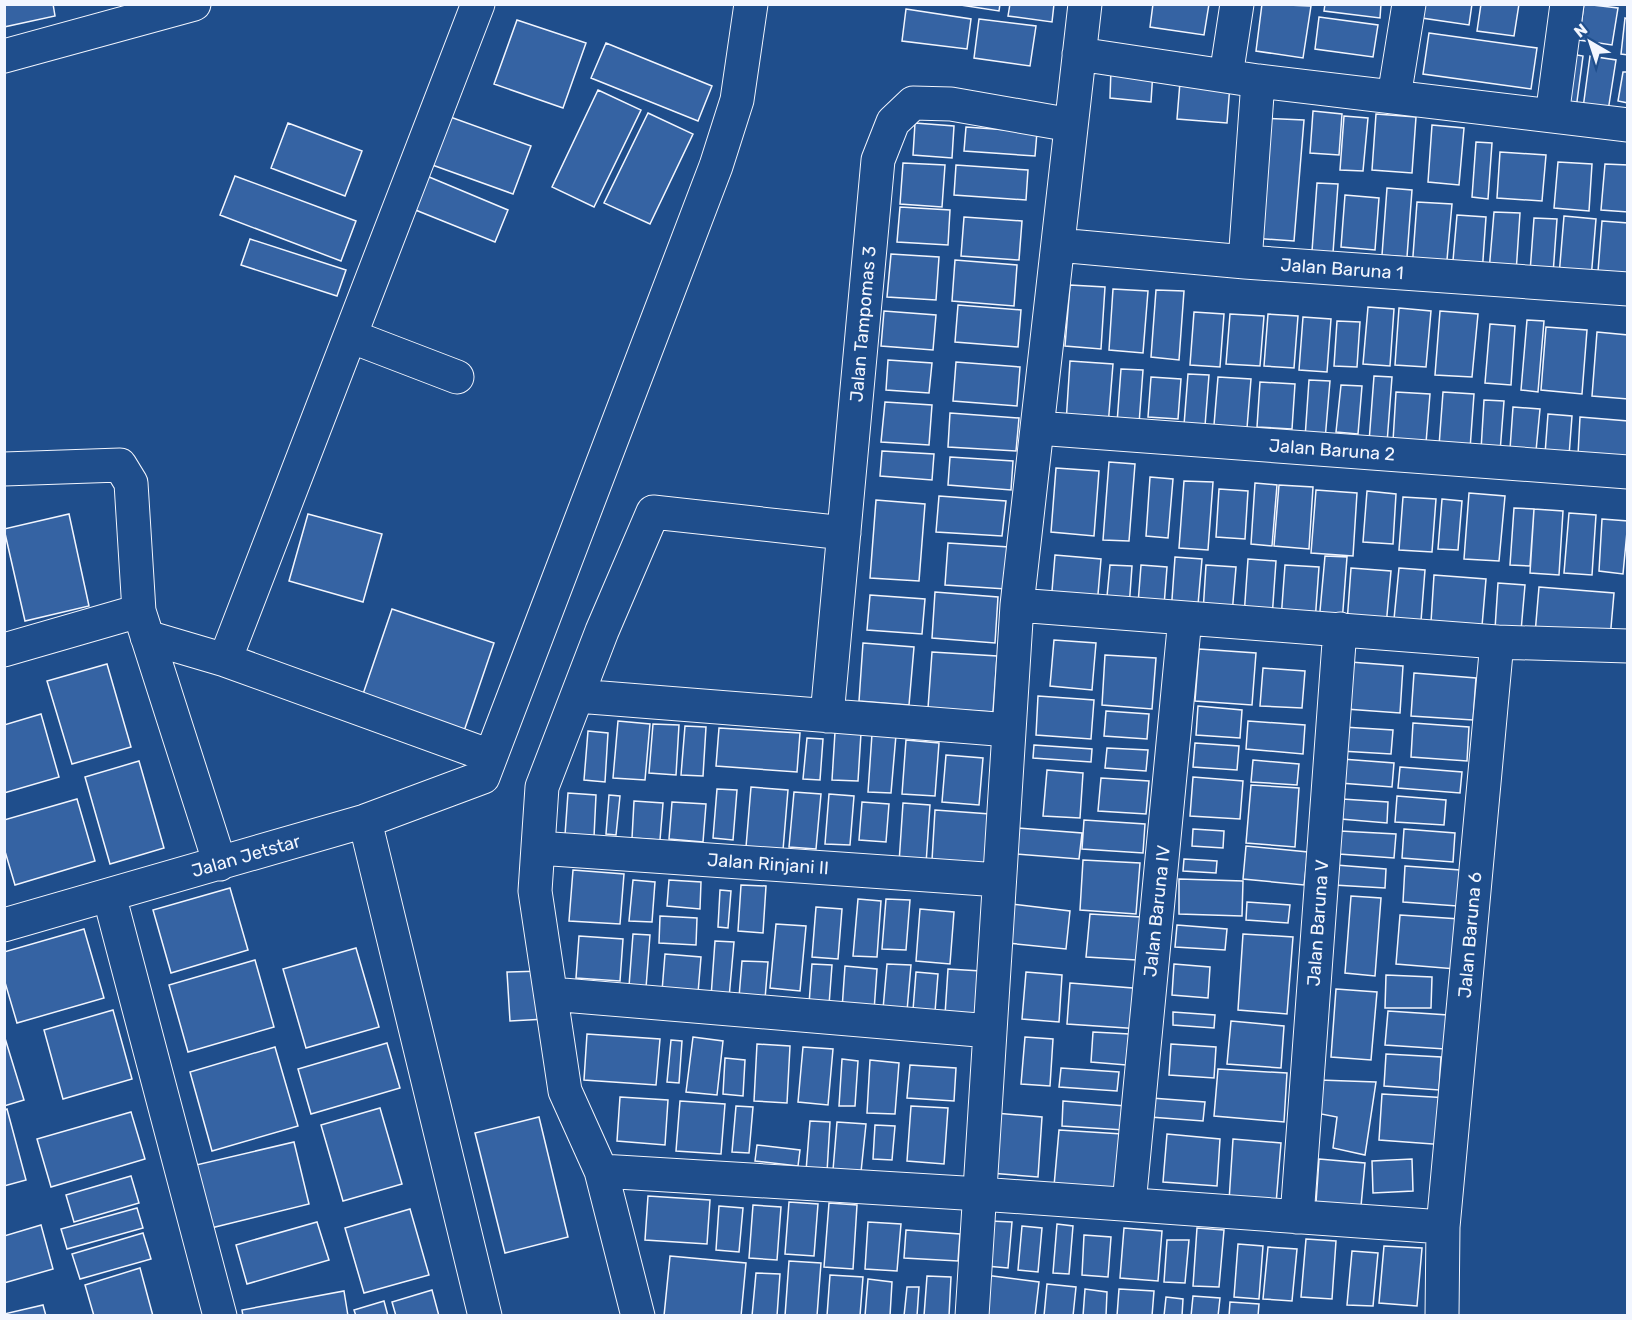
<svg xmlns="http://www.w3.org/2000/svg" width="1632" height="1320" viewBox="0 0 1632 1320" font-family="Rubik,sans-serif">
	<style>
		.building { fill: #3563a3; stroke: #f2f6ff; stroke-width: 1.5 }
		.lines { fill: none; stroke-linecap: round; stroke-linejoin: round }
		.street-casing { stroke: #f2f6ff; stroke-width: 35 }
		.street { stroke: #1f4e8c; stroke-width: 33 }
		.labels { text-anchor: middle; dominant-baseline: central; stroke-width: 4.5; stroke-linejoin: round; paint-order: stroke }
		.street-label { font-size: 18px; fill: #f2f6ff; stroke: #1f4e8c }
	</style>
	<rect width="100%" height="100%" fill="#1f4e8c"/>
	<path class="building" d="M4,4H53L55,16L4,27Z
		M954,4H1000L999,11Z
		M1010,4H1054L1052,22L1008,16Z
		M1153,4H1209L1204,35L1150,27Z
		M1262,4L1311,6L1303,58L1256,51Z
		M1325,4H1381L1380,18L1324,11Z
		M1424,4H1472L1469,25L1422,18Z
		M1481,4H1519L1514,36L1477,31Z
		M1584,4L1618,8L1612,45L1579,40Z
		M906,9L971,19L967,49L902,41Z
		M1319,17L1378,25L1373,57L1315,49Z
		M1625,18L1628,19V55L1621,54Z
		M979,19L1036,26L1030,66L974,58Z
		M517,20L586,43L563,108L494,84Z
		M1429,33L1537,48L1531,89L1423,74Z
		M606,43L712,86L698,121L591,78Z
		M1566,53L1583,56L1576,109L1559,106Z
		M1590,56L1616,60L1608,111L1583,108Z
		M1111,68L1153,71L1151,102L1110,98Z
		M1623,72H1628V103L1618,101Z
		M1180,82L1230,85L1227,123L1177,119Z
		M598,90L641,110L594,207L552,187Z
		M1313,111L1342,114L1339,155L1310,153Z
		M648,113L693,134L650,224L604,203Z
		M442,114L531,146L513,194L424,162Z
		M1376,114L1416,117L1412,173L1372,170Z
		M1344,116L1368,118L1363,171L1340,170Z
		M1261,118L1304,120L1294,241L1252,238Z
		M288,123L362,151L345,196L271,168Z
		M915,123L954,126L952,158L913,155Z
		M1432,125L1464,128L1459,185L1428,182Z
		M966,127L1037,132L1035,156L964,151Z
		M1476,142L1492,143L1488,199L1472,197Z
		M1500,152L1546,155L1542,201L1497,198Z
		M1558,162L1592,164L1589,211L1554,208Z
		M903,163L945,165L942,207L900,204Z
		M1605,164L1628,165V212L1601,210Z
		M956,165L1028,170L1026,200L954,195Z
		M422,174L508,210L495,242L408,207Z
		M235,176L356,221L341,261L220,215Z
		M1317,183L1338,184L1333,253L1312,251Z
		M1387,188L1412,190L1407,257L1382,255Z
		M1345,195L1379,198L1375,250L1341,247Z
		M1417,202L1452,204L1446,271L1412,269Z
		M900,207L950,210L948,245L897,242Z
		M1494,212L1520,213L1516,273L1489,271Z
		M1457,215L1486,217L1482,274L1452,272Z
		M1564,216L1596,219L1591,279L1559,276Z
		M964,217L1022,221L1019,260L961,256Z
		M1534,218L1557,219L1553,274L1530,272Z
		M1602,221L1628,223V286L1597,284Z
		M250,239L346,270L337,296L241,265Z
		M891,254L939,257L936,300L887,297Z
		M955,260L1017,265L1014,306L952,301Z
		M1070,285L1105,287L1101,349L1065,346Z
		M1113,289L1148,291L1143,353L1109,350Z
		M1156,290L1184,291L1179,360L1151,357Z
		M958,305L1021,310L1018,347L955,342Z
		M1368,307L1394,309L1390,366L1363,364Z
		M1399,308L1431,311L1426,367L1395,365Z
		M884,311L936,315L933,350L881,346Z
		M1440,311L1478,314L1472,377L1435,375Z
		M1194,312L1224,314L1220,367L1190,365Z
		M1230,314L1264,316L1260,366L1226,364Z
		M1268,314L1298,316L1294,368L1264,366Z
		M1303,317L1331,319L1327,372L1299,370Z
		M1527,320L1544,321L1538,392L1521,390Z
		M1337,321L1360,322L1357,367L1334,366Z
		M1490,324L1515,326L1511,385L1485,383Z
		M1546,327L1587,330L1582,394L1541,390Z
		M1597,332L1628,335V399L1592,396Z
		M888,360L932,363L929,393L886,390Z
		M1070,361L1113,364L1108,426L1066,423Z
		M956,362L1020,367L1017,406L953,401Z
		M1121,369L1143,370L1139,424L1117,423Z
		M1188,374L1209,375L1205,426L1184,425Z
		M1374,376L1392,377L1387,443L1369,442Z
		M1151,377L1181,379L1178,419L1148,417Z
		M1218,377L1251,379L1247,428L1214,425Z
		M1309,380L1330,381L1325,440L1305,438Z
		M1260,382L1295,384L1292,429L1257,427Z
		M1341,385L1362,386L1358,434L1336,432Z
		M1396,392L1430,394L1426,443L1393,441Z
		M1443,392L1474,394L1470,449L1439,446Z
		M1484,400L1504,401L1500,452L1481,450Z
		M885,402L932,405L929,445L881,442Z
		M1513,407L1540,409L1536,451L1510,449Z
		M950,413L1019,418L1016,451L948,447Z
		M1548,414L1572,416L1569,456L1545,454Z
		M1580,417L1628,421V459L1578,455Z
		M882,451L934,454L932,480L880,476Z
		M950,457L1013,461L1011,490L948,485Z
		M1109,462L1135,464L1129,541L1103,540Z
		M1056,468L1099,471L1094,536L1051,532Z
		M1150,477L1173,479L1168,538L1146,536Z
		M1184,481L1213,482L1208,550L1179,548Z
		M1255,483L1277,485L1272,546L1251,544Z
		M1279,485L1313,487L1309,549L1274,546Z
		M1219,489L1248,491L1245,539L1216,537Z
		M1316,490L1357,493L1353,556L1311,553Z
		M1367,491L1396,494L1393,544L1363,542Z
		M1469,493L1505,496L1499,561L1464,559Z
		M939,496L1006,501L1002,536L936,532Z
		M1403,497L1436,499L1432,552L1399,550Z
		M1442,499L1462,501L1458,550L1438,549Z
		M876,500L925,504L919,581L870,578Z
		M1514,508L1534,509L1530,566L1510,565Z
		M1534,509L1563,511L1559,575L1530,573Z
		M1569,513L1596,515L1592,575L1564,573Z
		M69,514L89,606L25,621L4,529Z
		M308,514L382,534L363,602L289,581Z
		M1602,519L1628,521L1623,574L1599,571Z
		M948,543L1009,547L1006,589L945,585Z
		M1055,555L1101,559L1097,606L1051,603Z
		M1325,556L1347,557L1342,623L1319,622Z
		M1175,557L1202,559L1197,616L1171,613Z
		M1248,559L1276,561L1272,618L1244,616Z
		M1110,565L1132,566L1129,608L1106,607Z
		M1141,565L1167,567L1164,606L1138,604Z
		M1206,565L1236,567L1232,614L1203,612Z
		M1285,565L1319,567L1315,622L1281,619Z
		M1351,568L1391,571L1386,626L1347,623Z
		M1399,568L1425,570L1421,621L1394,619Z
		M1434,575L1486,579L1482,626L1431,622Z
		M1498,583L1525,585L1521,631L1495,629Z
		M1539,587L1614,593L1610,639L1535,634Z
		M935,592L998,597L995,643L932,638Z
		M870,595L925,599L922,634L867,630Z
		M392,609L494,643L463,734L361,700Z
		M1054,640L1096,643L1092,690L1050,686Z
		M863,643L914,647L909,705L859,701Z
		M1199,649L1256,653L1252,705L1195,701Z
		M932,652L997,656L993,712L928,708Z
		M1105,655L1156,658L1152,709L1102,705Z
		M1350,662L1403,666L1400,713L1346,709Z
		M107,664L131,747L72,764L47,681Z
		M1263,668L1305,671L1302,708L1260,706Z
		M1414,673L1476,678L1473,720L1411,716Z
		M1038,696L1094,700L1091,739L1036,735Z
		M1198,706L1242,710L1240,738L1196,735Z
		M1106,711L1149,714L1147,739L1104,736Z
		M41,714L59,777L4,793V725Z
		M618,721L650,724L645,780L613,778Z
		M1248,721L1305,725L1303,754L1246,749Z
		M1413,723L1469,727L1467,761L1411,757Z
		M653,724L679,725L676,775L649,773Z
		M685,726L706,727L703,776L681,775Z
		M1343,727L1393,730L1391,754L1341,751Z
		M719,728L800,733L797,772L716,766Z
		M588,731L608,733L605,782L584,780Z
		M835,732L861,733L858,781L832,780Z
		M872,734L896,735L891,793L868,792Z
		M807,738L823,739L820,780L803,779Z
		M906,740L939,743L935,796L902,794Z
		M1195,743L1239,746L1237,770L1193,767Z
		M1034,745L1092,749L1091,762L1033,758Z
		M1107,748L1148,750L1146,771L1105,768Z
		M946,755L983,758L979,805L942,802Z
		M1342,759L1394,763L1392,787L1340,783Z
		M1253,760L1299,764L1297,785L1251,782Z
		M139,761L164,848L110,864L85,777Z
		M1400,767L1462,772L1460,793L1398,788Z
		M1047,770L1083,773L1080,818L1043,816Z
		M1193,777L1243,781L1240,819L1190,816Z
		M1101,778L1149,781L1146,814L1098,811Z
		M1251,785L1299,788L1295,847L1246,843Z
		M751,787L788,790L783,850L746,847Z
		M717,789L737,790L733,840L713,838Z
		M794,792L821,794L816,849L789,847Z
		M568,793L596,795L594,837L565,835Z
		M829,794L854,796L850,845L825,844Z
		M609,795L620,796L616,835L606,834Z
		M1397,796L1446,800L1444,825L1395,822Z
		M77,799L95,861L15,885L4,848V820Z
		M1342,799L1388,802L1387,823L1341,819Z
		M634,801L663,803L660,840L632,838Z
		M672,802L706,804L703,842L669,839Z
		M862,802L889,804L886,842L859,840Z
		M903,803L930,805L926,864L899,863Z
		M935,810L990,814L986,864L932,860Z
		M1084,820L1145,824L1143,853L1082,849Z
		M1018,828L1082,833L1079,859L1016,854Z
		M1193,829L1224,831L1223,848L1192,846Z
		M1404,829L1455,833L1453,862L1402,858Z
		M1340,831L1396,834L1394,858L1339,854Z
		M1246,846L1308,852L1304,885L1243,879Z
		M1184,859L1217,861L1216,873L1183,871Z
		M1083,860L1140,863L1136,914L1080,910Z
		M1336,865L1386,869L1385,888L1334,885Z
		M1405,866L1460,870L1457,906L1403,902Z
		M573,870L624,874L620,924L569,921Z
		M1179,879L1243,881L1242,916L1179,914Z
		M633,880L655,882L652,922L629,921Z
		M669,880L701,882L700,909L667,906Z
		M741,885L766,886L763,933L738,931Z
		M230,888L248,950L171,973L153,910Z
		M720,890L731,891L728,928L718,927Z
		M1351,896L1381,898L1375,976L1345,973Z
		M858,899L881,901L877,957L853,956Z
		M886,899L910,900L906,950L882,949Z
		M1247,902L1290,905L1288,923L1246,920Z
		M1011,904L1070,911L1066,949L1007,943Z
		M816,907L842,909L838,959L812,957Z
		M920,909L954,912L950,964L916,961Z
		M1090,914L1141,917L1137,960L1086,957Z
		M1400,915L1460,919L1456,969L1396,964Z
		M660,916L697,918L696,945L659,943Z
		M776,924L806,926L800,991L770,988Z
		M1177,925L1227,929L1225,950L1175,947Z
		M84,929L104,998L17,1023L4,979V952Z
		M633,934L650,935L646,988L629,986Z
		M1243,934L1293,937L1287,1014L1238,1010Z
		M579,936L623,939L620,981L576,978Z
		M715,941L734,942L729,998L711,997Z
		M356,948L379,1027L306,1048L283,969Z
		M665,954L701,957L698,993L662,991Z
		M255,960L274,1027L188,1052L169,985Z
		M742,961L768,962L765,999L739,997Z
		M812,964L832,965L829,1005L809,1004Z
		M887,964L911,965L907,1011L883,1009Z
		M1174,964L1210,967L1208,998L1172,995Z
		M845,966L877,969L874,1011L842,1009Z
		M948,969L981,971L977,1017L945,1015Z
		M543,971L546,1019L510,1021L507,972Z
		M916,972L938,974L935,1012L913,1010Z
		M1026,972L1062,975L1059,1022L1022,1019Z
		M1386,975L1432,977L1431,1008H1385Z
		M1070,983L1145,989L1141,1029L1067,1024Z
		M1336,989L1377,992L1371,1060L1331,1057Z
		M113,1010L132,1079L63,1099L44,1030Z
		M1388,1011L1448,1015L1445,1049L1385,1045Z
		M1173,1012L1215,1015L1214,1028L1173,1025Z
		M1231,1021L1284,1026L1281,1068L1227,1064Z
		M1093,1032L1129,1034L1126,1065L1091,1062Z
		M587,1034L660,1039L656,1085L584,1080Z
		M4,1035L24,1100L4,1106Z
		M693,1037L723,1041L717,1095L686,1092Z
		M1025,1037L1053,1039L1050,1086L1021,1084Z
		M671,1040L682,1041L679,1083L667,1082Z
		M387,1043L400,1088L311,1114L298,1069Z
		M757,1044L790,1046L787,1103L754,1101Z
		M1171,1044L1216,1047L1214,1078L1169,1075Z
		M275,1047L298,1126L212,1151L190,1072Z
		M803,1047L833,1049L828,1105L798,1102Z
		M1386,1054L1441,1057L1439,1090L1384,1086Z
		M725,1058L745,1060L743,1096L723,1094Z
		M842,1059L858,1061L855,1106H839Z
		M870,1060L899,1063L895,1114L867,1113Z
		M910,1065L956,1068L954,1101L907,1098Z
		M1061,1068L1119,1072L1117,1091L1059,1087Z
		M1218,1069L1287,1073L1284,1122L1214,1116Z
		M1319,1080L1376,1082L1365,1155L1333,1148L1337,1117L1311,1112Z
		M1382,1094L1449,1098L1446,1145L1379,1140Z
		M620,1097L668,1100L665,1145L617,1141Z
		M1151,1098L1205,1102L1203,1121L1150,1117Z
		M680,1101L725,1104L721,1154L676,1151Z
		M1063,1101L1126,1106L1124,1130L1062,1126Z
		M736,1106L753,1107L749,1153L732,1152Z
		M911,1106L948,1108L944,1164L907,1161Z
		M380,1108L402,1184L343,1201L321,1125Z
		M7,1109L26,1180L4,1186V1110Z
		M131,1112L145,1159L51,1187L37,1139Z
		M995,1113L1042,1117L1038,1177L990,1173Z
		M539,1117L568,1237L505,1253L475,1133Z
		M810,1121L830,1122L827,1172L806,1171Z
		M837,1122L866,1124L861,1172L833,1170Z
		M875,1125L895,1126L892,1160L873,1159Z
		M1059,1130L1122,1134L1118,1191L1054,1186Z
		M1167,1134L1220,1139L1217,1186L1163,1182Z
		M1233,1139L1281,1143L1276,1204L1229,1201Z
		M294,1142L309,1204L211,1228L196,1165Z
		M757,1145L800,1150L798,1166L755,1161Z
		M1319,1159L1365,1163L1361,1206L1316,1203Z
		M1412,1159L1413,1191L1373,1193L1372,1161Z
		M131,1176L139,1203L74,1222L66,1195Z
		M648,1196L710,1200L707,1244L645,1240Z
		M789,1202L818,1204L814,1256L785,1254Z
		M829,1203L857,1205L853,1269L824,1267Z
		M753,1205L781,1207L777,1260L749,1258Z
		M719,1206L743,1208L739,1252L716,1250Z
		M137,1208L143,1228L67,1249L61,1229Z
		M410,1209L429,1275L364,1293L345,1228Z
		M990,1221L1012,1222L1008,1268L986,1266Z
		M317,1222L329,1260L247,1284L236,1245Z
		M868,1222L901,1224L897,1271L865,1269Z
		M1057,1224L1073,1226L1069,1274L1053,1273Z
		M41,1225L53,1269L4,1283V1236Z
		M1022,1226L1042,1228L1038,1272L1018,1270Z
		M1124,1228L1162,1231L1158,1281L1120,1278Z
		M1197,1228L1224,1230L1219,1287L1193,1286Z
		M906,1230L960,1234L958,1261L904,1258Z
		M143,1233L151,1259L80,1279L72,1254Z
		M1084,1235L1111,1237L1108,1277L1082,1275Z
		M1306,1239L1336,1241L1332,1299L1301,1297Z
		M1167,1240H1189L1185,1283L1164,1282Z
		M1238,1244L1263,1246L1259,1299L1234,1297Z
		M1384,1246L1422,1248L1417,1306L1379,1303Z
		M1268,1247L1297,1249L1292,1301L1263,1299Z
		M1352,1251L1378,1253L1373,1306L1347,1305Z
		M670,1256L746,1263L741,1316H664Z
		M789,1261L821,1263L817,1316H785Z
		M140,1268L153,1316H94L85,1285Z
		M756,1273L780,1274L777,1316H752Z
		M830,1275L863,1277L860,1316H827Z
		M985,1275L1039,1282L1035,1316H980Z
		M927,1276L951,1277L949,1316H924Z
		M868,1279L892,1282L890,1316H865Z
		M1047,1284L1076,1287L1073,1316H1044Z
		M907,1287H919L917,1316H904Z
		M1085,1289L1107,1292L1106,1316H1083Z
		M1119,1289L1154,1291L1152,1316H1117Z
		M432,1290L439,1316H396L392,1302Z
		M344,1291L348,1316H243L242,1310Z
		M1193,1296L1220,1298L1218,1316H1191Z
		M1166,1297L1183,1299L1182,1316H1164Z
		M384,1301L388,1316H356L354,1310Z
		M1230,1302L1259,1304L1258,1316H1229Z
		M43,1305L46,1316H4V1314Z"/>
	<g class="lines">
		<g class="street-casing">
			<path id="street" d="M1079,54L1258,81L1628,125
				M4,56L194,4
				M1226,76L1237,4
				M1394,97L1409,4
				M1552,116L1567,4
				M1058,245L1245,262L1628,289
				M1245,262L1258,81
				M350,336L457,377
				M1037,428L1628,472
				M4,469L120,465L131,483L139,611
				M1017,605L1497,642L1628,646
				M147,637L225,660L478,4
				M4,650L139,611L220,864
				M225,660L490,756
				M577,696L1009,730
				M827,716L878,160L893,122L913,103L951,104L1071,125
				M365,821L485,1316
				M538,848L999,880
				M109,895L220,1316
				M4,925L365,821L483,777L716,166L737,100L751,4
				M551,994L990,1031
				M601,1171L980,1194L1443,1227
				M1129,1204L1185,618
				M1297,1217L1340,629
				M638,1316L601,1171L565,1091L535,891L542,787L602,631L653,512L844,533
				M972,1316L1017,605L1085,4
				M1442,1316L1443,1227L1497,642"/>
		</g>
		<use href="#street" class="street"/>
	</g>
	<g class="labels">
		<g class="street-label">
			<text transform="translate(1342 269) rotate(4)">Jalan Baruna 1</text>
			<text transform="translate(863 324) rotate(-85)">Jalan Tampomas 3</text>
			<text transform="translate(1332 450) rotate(4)">Jalan Baruna 2</text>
			<text transform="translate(246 856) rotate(-16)">Jalan Jetstar</text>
			<text transform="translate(768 864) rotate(4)">Jalan Rinjani II</text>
			<text transform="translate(1157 911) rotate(-84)">Jalan Baruna IV</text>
			<text transform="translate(1318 923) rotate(-86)">Jalan Baruna V</text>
			<text transform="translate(1470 935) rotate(-85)">Jalan Baruna 6</text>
		</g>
	</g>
	<rect width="1632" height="1320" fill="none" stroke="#f2f6ff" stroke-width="12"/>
	<g transform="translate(1590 42) rotate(321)" stroke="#1f4e8c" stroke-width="4.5" paint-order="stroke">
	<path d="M0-4.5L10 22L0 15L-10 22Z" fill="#f2f6ff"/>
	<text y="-9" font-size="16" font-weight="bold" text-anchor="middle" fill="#f2f6ff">N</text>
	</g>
</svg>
